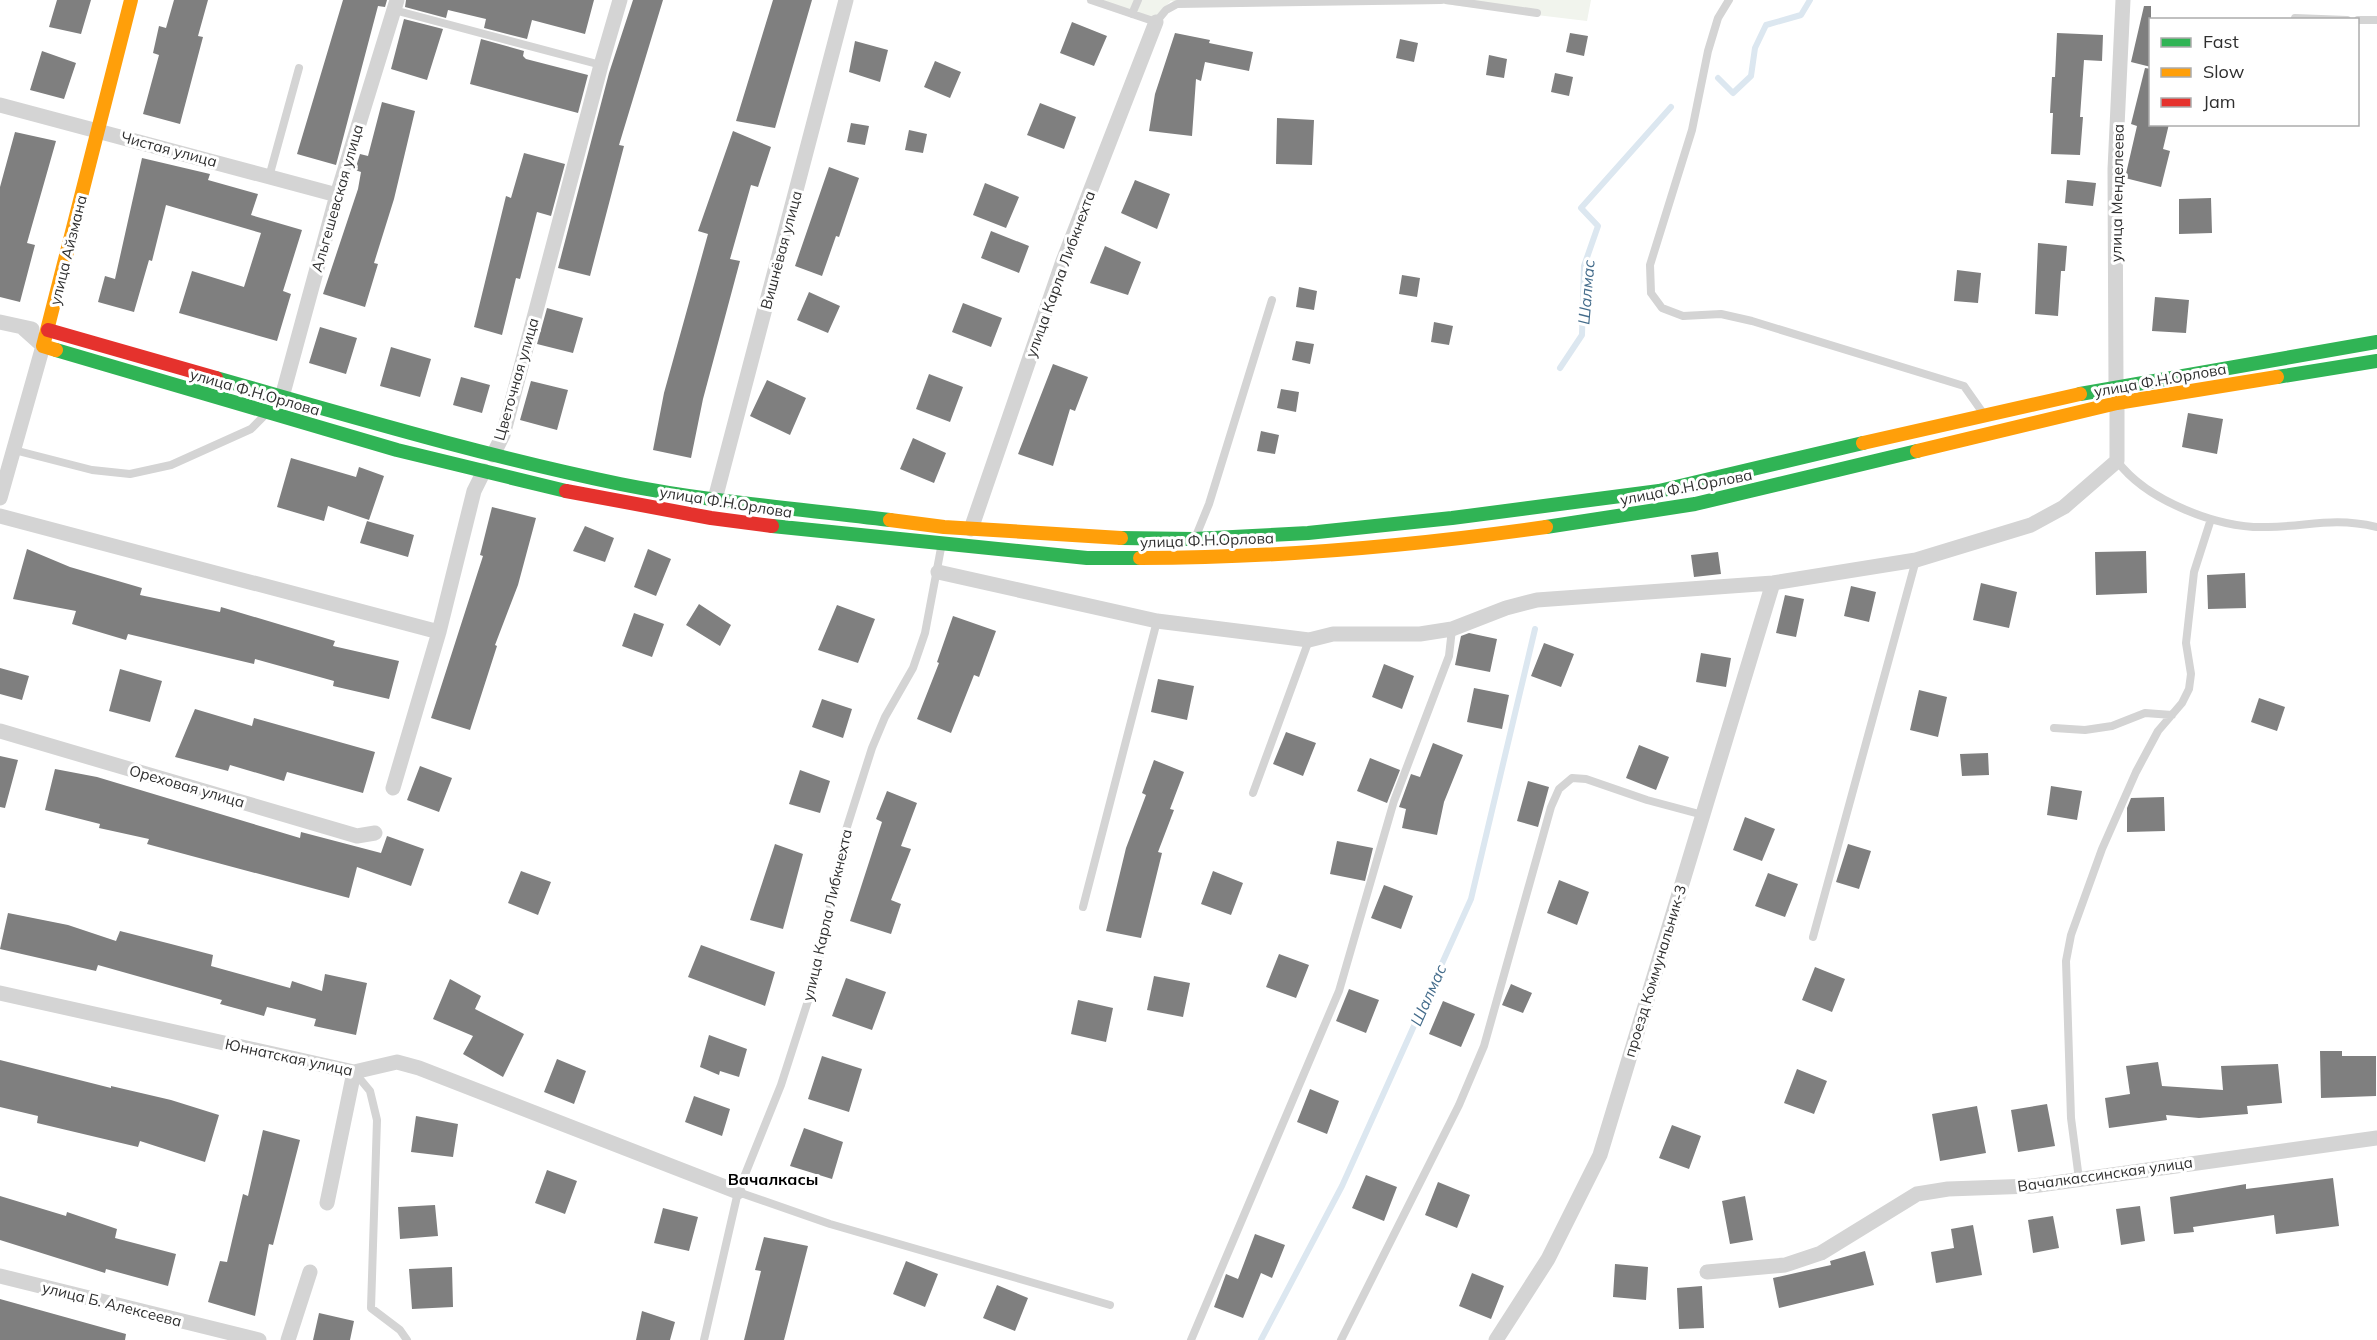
<svg xmlns="http://www.w3.org/2000/svg" width="2377" height="1340" viewBox="0 0 2377 1340" font-family="Mulish,sans-serif">
	<style>
		.green { fill: #f1f4ed }
		.lines { fill: none; stroke-linecap: round; stroke-linejoin: round }
		.stream { stroke: #dce7f0; stroke-width: 6 }
		.building { fill: #7f7f7f }
		.lane { stroke: #d4d4d4; stroke-width: 8 }
		.street { stroke: #d4d4d4; stroke-width: 15 }
		.fast { stroke: #30b455; stroke-width: 14 }
		.slow { stroke: #ff9f0a; stroke-width: 14 }
		.jam { stroke: #e5322d; stroke-width: 14 }
		.labels { text-anchor: middle; dominant-baseline: central; stroke-width: 6; stroke-linejoin: round; paint-order: stroke }
		.street-label { font-size: 15px; fill: #2f2f2f; stroke: #fff }
		.water-label { font-size: 16px; font-style: italic; fill: #446c8b; stroke: #fff }
		.neighbourhood-label { font-size: 16px; font-weight: bold; fill: #000; stroke: #fff }
	</style>
	<rect width="100%" height="100%" fill="#fff"/>
	<path class="green" d="M1102,0H1591L1587,21L1444,4L1192,6L1171,1L1153,19Z"/>
	<g class="lines">
		<path class="stream" d="M1718,78L1733,93L1751,76L1755,48L1766,25L1801,15L1810,0
			M1560,368L1582,335L1584,266L1598,226L1581,208L1671,107
			M1261,1340L1342,1186L1471,899L1535,629"/>
	</g>
	<path class="building" d="M57,0H91L81,34L49,27Z
		M174,0H208L198,36L203,37L180,124L143,114L159,55L153,53L159,26L166,28Z
		M343,0H387L385,7L378,6L336,165L297,154Z
		M406,0H594L585,34L532,20L527,39L484,28L486,19L448,10L446,18L405,7Z
		M633,0H663L619,145L624,146L590,276L558,268L609,73Z
		M773,0H812L775,128L736,121Z
		M2144,6H2151V67L2131,62Z
		M404,19L443,29L427,80L391,69Z
		M1072,22L1107,36L1094,66L1060,53Z
		M1175,33L1210,40L1209,43L1253,52L1249,71L1205,62L1201,81L1196,79L1192,136L1149,131L1155,94Z
		M1570,33L1588,36L1584,56L1566,52Z
		M2057,33L2103,35L2102,61L2084,60L2080,117H2083L2080,155L2051,154L2053,113H2050L2052,77H2055Z
		M481,39L524,51L523,56L526,59L588,75L578,113L470,84Z
		M1400,39L1418,43L1414,62L1396,58Z
		M855,41L888,50L880,82L849,72Z
		M42,51L76,63L64,99L30,90Z
		M1489,55L1507,59L1504,78L1486,75Z
		M935,61L961,72L950,98L924,87Z
		M2145,68L2151,69V124H2169L2163,149L2170,151L2161,187L2125,178L2137,126L2131,124Z
		M1555,73L1573,77L1569,96L1551,92Z
		M382,102L415,111L394,199L374,263L378,264L365,307L323,294L358,189L361,172L355,170L360,154L368,156Z
		M1040,103L1076,117L1064,149L1027,135Z
		M1277,118L1314,120L1312,165L1276,164Z
		M851,123L869,126L865,145L847,142Z
		M909,130L927,134L923,153L905,150Z
		M733,131L771,147L758,187L751,185L730,259L740,261L703,399L691,458L653,450L664,393L708,234L698,231Z
		M15,132L56,141L27,243L35,245L20,302L0,297V187Z
		M524,153L565,164L551,216L537,212L520,279L516,278L502,335L474,327L506,196L511,198Z
		M142,158L210,174L208,180L258,194L251,215L302,230L283,291L291,294L277,341L179,313L192,271L244,287L261,233L166,205L152,261L149,260L134,312L98,302L105,276L115,279Z
		M829,167L859,178L839,237L836,236L822,276L795,266Z
		M1135,180L1170,194L1157,229L1121,213Z
		M2067,180L2096,183L2093,206L2065,203Z
		M985,183L1019,197L1006,228L973,215Z
		M2211,198L2212,233L2179,234V199Z
		M991,231L1029,246L1019,273L981,258Z
		M2038,243L2067,246L2065,271H2061L2058,316L2035,314Z
		M1105,246L1141,262L1128,295L1090,283Z
		M1957,270L1981,273L1978,303L1954,301Z
		M1402,275L1420,278L1417,297L1399,294Z
		M1299,287L1317,291L1314,310L1296,307Z
		M809,292L840,306L828,333L797,320Z
		M2155,297L2189,300L2186,333L2152,331Z
		M963,303L1002,318L991,347L952,332Z
		M547,308L583,318L573,353L537,344Z
		M1434,322L1453,326L1449,345L1431,342Z
		M320,327L357,338L346,374L309,363Z
		M1296,341L1314,344L1310,364L1292,360Z
		M391,347L431,359L420,397L380,386Z
		M1053,364L1088,377L1075,411L1070,409L1053,466L1018,454Z
		M929,374L963,387L950,422L916,409Z
		M461,377L490,385L482,413L453,405Z
		M767,380L806,398L790,435L750,416Z
		M531,381L568,390L557,430L520,420Z
		M1281,389L1299,392L1296,412L1277,408Z
		M2188,413L2223,419L2217,454L2182,447Z
		M1261,431L1279,435L1275,454L1257,451Z
		M913,438L946,453L934,483L900,469Z
		M291,458L356,477L359,467L384,476L369,520L328,506L324,521L277,507Z
		M492,507L536,518L518,585L495,645L497,646L470,730L431,718L483,556L480,555Z
		M367,521L414,535L408,557L360,543Z
		M585,526L614,538L605,562L573,551Z
		M27,549L70,567L142,588L140,595L220,612L221,607L335,641L333,646L399,661L389,699L333,686L334,681L255,659L254,664L128,634L126,640L72,624L76,611L13,599Z
		M648,549L671,559L656,596L634,587Z
		M2146,551L2147,593L2096,595L2095,552Z
		M1718,552L1721,574L1694,577L1691,555Z
		M2245,573L2246,608L2208,609L2207,575Z
		M1981,583L2017,592L2009,628L1973,620Z
		M1851,586L1876,592L1869,622L1844,616Z
		M1785,595L1804,599L1796,637L1776,633Z
		M699,604L731,625L720,646L686,625Z
		M837,605L875,619L858,663L818,650Z
		M634,613L664,624L652,657L622,646Z
		M953,616L996,631L979,677L974,675L951,733L917,719L939,663L937,662Z
		M1469,633L1497,639L1490,672L1455,665L1461,636Z
		M1544,643L1574,654L1561,687L1531,676Z
		M1701,653L1731,658L1726,687L1696,682Z
		M1384,664L1414,676L1402,709L1372,697Z
		M0,668L29,676L22,700L0,694Z
		M120,669L162,681L150,722L109,711Z
		M1158,679L1194,686L1187,720L1151,712Z
		M1474,688L1509,695L1502,729L1467,722Z
		M1919,690L1947,697L1938,737L1910,730Z
		M2259,698L2285,707L2277,731L2251,722Z
		M822,699L852,709L843,738L812,727Z
		M195,709L252,726L254,718L375,752L363,793L287,772L284,781L230,765L228,771L175,757Z
		M1286,732L1316,743L1303,776L1273,764Z
		M1433,743L1463,755L1444,802L1437,835L1402,828L1406,809L1399,807L1411,774L1420,777Z
		M1639,745L1669,757L1656,790L1626,778Z
		M1988,753L1989,775L1962,776L1960,754Z
		M0,756L18,760L5,808L0,807Z
		M1370,758L1400,770L1387,803L1357,791Z
		M1154,760L1184,772L1170,809L1174,810L1158,852L1162,853L1141,938L1106,931L1126,848L1146,795L1142,793Z
		M420,766L452,778L439,812L407,800Z
		M55,769L97,777L300,838L301,832L381,853L387,836L424,849L411,886L357,867L349,898L147,844L149,839L99,828L100,824L45,810Z
		M800,770L830,781L820,813L789,804Z
		M1528,781L1549,787L1538,827L1517,821Z
		M2051,786L2082,791L2077,820L2047,815Z
		M887,791L917,803L901,846L911,849L891,900L901,904L891,934L850,921L882,822L876,819Z
		M2164,797L2165,831L2127,832V808L2131,798Z
		M1745,817L1775,829L1762,861L1733,850Z
		M1337,841L1373,848L1365,881L1330,874Z
		M775,844L803,854L783,929L750,920Z
		M1848,844L1871,851L1859,889L1836,882Z
		M521,871L551,882L538,915L508,903Z
		M1213,871L1243,883L1231,915L1201,904Z
		M1768,873L1798,884L1785,917L1755,906Z
		M1559,880L1589,892L1577,925L1547,913Z
		M1384,885L1413,896L1401,929L1371,918Z
		M8,913L68,925L116,941L120,931L171,944L213,955L211,966L290,988L292,981L322,991L325,974L367,983L356,1035L314,1026L316,1019L267,1007L264,1016L220,1004L222,1000L98,965L96,971L0,949Z
		M701,945L775,972L765,1006L688,977Z
		M1279,954L1309,965L1296,998L1266,987Z
		M1815,967L1845,979L1832,1012L1802,1000Z
		M1154,976L1190,983L1183,1017L1147,1010Z
		M846,978L886,992L872,1030L832,1016Z
		M450,979L481,996L475,1009L524,1034L503,1077L463,1054L473,1036L433,1019Z
		M1511,984L1532,993L1523,1013L1502,1005Z
		M1349,989L1379,1000L1366,1033L1336,1021Z
		M1078,1000L1113,1008L1106,1042L1071,1034Z
		M1443,1001L1475,1014L1461,1047L1429,1034Z
		M709,1035L747,1049L739,1077L720,1071L719,1075L700,1067Z
		M2320,1051H2342V1056H2376V1096L2321,1098Z
		M822,1056L862,1069L849,1112L808,1099Z
		M557,1059L586,1071L574,1104L544,1092Z
		M0,1060L111,1088V1086L171,1100L219,1115L205,1162L140,1141L138,1147L37,1123L38,1116L0,1107Z
		M2158,1062L2162,1086L2223,1090L2221,1066L2278,1064L2282,1103L2247,1106L2248,1114L2199,1118L2166,1115L2167,1120L2109,1128L2105,1098L2130,1094L2126,1066Z
		M1797,1069L1827,1081L1814,1114L1784,1103Z
		M1310,1089L1339,1101L1327,1134L1297,1122Z
		M694,1096L730,1109L722,1136L685,1122Z
		M2047,1104L2055,1146L2018,1152L2011,1110Z
		M1977,1106L1986,1153L1940,1161L1932,1114Z
		M416,1116L458,1124L453,1157L411,1152Z
		M1672,1125L1701,1136L1689,1169L1659,1158Z
		M804,1128L843,1142L832,1179L790,1166Z
		M263,1130L300,1140L273,1245L269,1244L255,1316L208,1302L220,1261L227,1262L243,1194L248,1196Z
		M547,1170L577,1181L565,1214L535,1203Z
		M1366,1175L1397,1187L1384,1221L1352,1208Z
		M2333,1178L2339,1226L2276,1234L2274,1215L2193,1227L2194,1232L2174,1234L2170,1197L2246,1184V1189Z
		M1438,1182L1470,1195L1457,1228L1425,1215Z
		M0,1196L66,1216L67,1212L117,1229L115,1238L176,1254L168,1286L106,1269L105,1273L0,1240Z
		M1745,1196L1753,1240L1730,1244L1722,1201Z
		M435,1205L438,1236L400,1239L398,1207Z
		M2140,1206L2145,1241L2121,1245L2116,1209Z
		M663,1208L698,1217L689,1251L654,1243Z
		M2053,1216L2059,1248L2033,1253L2028,1220Z
		M1973,1225L1982,1275L1936,1283L1931,1252L1954,1248L1951,1229Z
		M1255,1234L1285,1245L1272,1278L1261,1273L1243,1318L1214,1307L1226,1274L1238,1279Z
		M764,1237L808,1246L784,1340H744L761,1271L755,1270Z
		M1865,1251L1874,1285L1779,1308L1773,1278L1831,1265L1830,1261Z
		M906,1261L938,1274L925,1307L893,1294Z
		M1615,1264L1648,1267L1646,1300L1613,1297Z
		M452,1267L453,1307L412,1309L409,1269Z
		M1472,1273L1504,1286L1491,1319L1459,1306Z
		M997,1285L1028,1298L1015,1331L983,1318Z
		M1702,1286L1704,1328L1679,1329L1677,1288Z
		M0,1299L126,1334L125,1340H0Z
		M642,1311L675,1322L670,1340H636Z
		M319,1313L354,1321L350,1340H313Z"/>
	<g class="lines">
		<path class="lane" d="M1091,0L1156,22L1166,10L1177,4L1441,0
			M1446,0L1537,13
			M1729,0L1718,18L1708,51L1692,130L1650,265L1651,293L1662,308L1683,316L1721,314L1752,321L1964,386L1983,413
			M394,10L601,65
			M1132,14L1138,0
			M2295,18L2347,20
			M2358,20H2377
			M269,177L299,68
			M14,450L92,470L130,474L171,465L251,429L265,415
			M2117,461C2147,501 2219,529 2268,527C2311,526 2332,517 2377,527
			M1196,536L1209,504L1272,300
			M2054,728L2085,730L2112,726L2145,713L2172,715
			M1253,793L1309,640
			M1083,907L1157,621
			M1813,937L1916,560
			M355,1073L370,1091L377,1120L371,1308L400,1330L407,1340
			M2079,1179L2071,1118L2066,961L2071,935L2102,849L2136,772L2158,731L2182,703L2189,689L2191,674L2186,643L2194,572L2211,519
			M738,1192L830,1224L1110,1305
			M704,1340L738,1192L781,1085L815,979L846,830L872,748L885,717L913,668L925,633L941,548
			M1191,1340L1339,991L1394,801L1449,656L1452,629
			M1341,1340L1459,1105L1484,1046L1551,807L1559,789L1572,778L1586,779L1647,800L1703,815"/>
		<path class="street" d="M0,105L337,195
			M0,322L32,329
			M2116,386L2115,169L2123,0
			M282,397L337,195L397,0
			M493,455L503,435L601,65L620,0
			M0,498L43,346L24,329
			M715,499L846,0
			M0,516L439,632
			M971,529L1063,261L1156,22
			M938,572L1157,621L1309,640L1333,634H1420L1452,629L1506,608L1537,600L1773,583L1916,560L2031,525L2064,507L2117,461V403
			M0,731L357,836L375,833
			M393,788L439,632L474,491L484,471
			M0,993L354,1072L397,1062L419,1068L738,1192
			M327,1203L354,1072
			M1707,1272L1785,1265L1821,1253L1917,1194L1948,1189L2032,1186L2377,1138
			M0,1276L259,1340
			M288,1340L310,1272
			M1496,1340L1548,1259L1600,1155L1773,583"/>
		<path class="fast" d="M56,350L397,450L566,491
			M2277,377L2377,361
			M216,378C350,416 484,456 620,484C709,502 801,509 890,520
			M2080,394L2377,342
			M772,526L1087,558H1140
			M1546,527L1695,504L1917,451
			M1121,538L1194,539L1308,533L1452,518L1659,491L1863,443"/>
		<path class="slow" d="M56,350L43,346L131,0
			M1863,443L2080,394
			M1917,451L2117,403L2277,377
			M890,520L944,527L1121,538
			M1140,558C1276,558 1412,546 1546,527"/>
		<path class="jam" d="M48,330L216,378
			M566,491L711,518L772,526"/>
	</g>
	<g class="labels">
		<g class="street-label">
			<text transform="translate(169 149) rotate(15)">Чистая улица</text>
			<text transform="translate(2117 193) rotate(-89)">улица Менделеева</text>
			<text transform="translate(337 198) rotate(-74)">Альгешевская улица</text>
			<text transform="translate(68 250) rotate(-76)">улица Айзмана</text>
			<text transform="translate(781 250) rotate(-75)">Вишнёвая улица</text>
			<text transform="translate(1060 274) rotate(-70)">улица Карла Либкнехта</text>
			<text transform="translate(516 379) rotate(-74)">Цветочная улица</text>
			<text transform="translate(2160 380) rotate(-10)">улица Ф.Н.Орлова</text>
			<text transform="translate(255 392) rotate(16)">улица Ф.Н.Орлова</text>
			<text transform="translate(1686 487) rotate(-11)">улица Ф.Н.Орлова</text>
			<text transform="translate(726 502) rotate(9)">улица Ф.Н.Орлова</text>
			<text transform="translate(1207 540) rotate(-2)">улица Ф.Н.Орлова</text>
			<text transform="translate(187 786) rotate(16)">Ореховая улица</text>
			<text transform="translate(827 915) rotate(-77)">улица Карла Либкнехта</text>
			<text transform="translate(1655 971) rotate(-73)">проезд Коммунальник-3</text>
			<text transform="translate(289 1057) rotate(12)">Юннатская улица</text>
			<text transform="translate(2105 1174) rotate(-8)">Вачалкассинская улица</text>
			<text transform="translate(112 1304) rotate(14)">улица Б. Алексеева</text>
		</g>
		<g class="water-label">
			<text transform="translate(1586 292) rotate(-85)">Шалмас</text>
			<text transform="translate(1428 995) rotate(-66)">Шалмас</text>
		</g>
		<g class="neighbourhood-label">
			<text x="773" y="1179">Вачалкасы</text>
		</g>
	</g>
	<rect x="2149" y="18" width="210" height="108" fill="#ffffff" stroke="#acacac" stroke-width="1.5"/>
	<rect x="2161" y="38" width="30" height="9" fill="#30b455" stroke="#acacac" stroke-width="1.5"/>
	<text x="2203" y="48" font-size="18" fill="#2f2f2f">Fast</text>
	<rect x="2161" y="68" width="30" height="9" fill="#ff9f0a" stroke="#acacac" stroke-width="1.5"/>
	<text x="2203" y="78" font-size="18" fill="#2f2f2f">Slow</text>
	<rect x="2161" y="98" width="30" height="9" fill="#e5322d" stroke="#acacac" stroke-width="1.5"/>
	<text x="2203" y="108" font-size="18" fill="#2f2f2f">Jam</text>
</svg>
